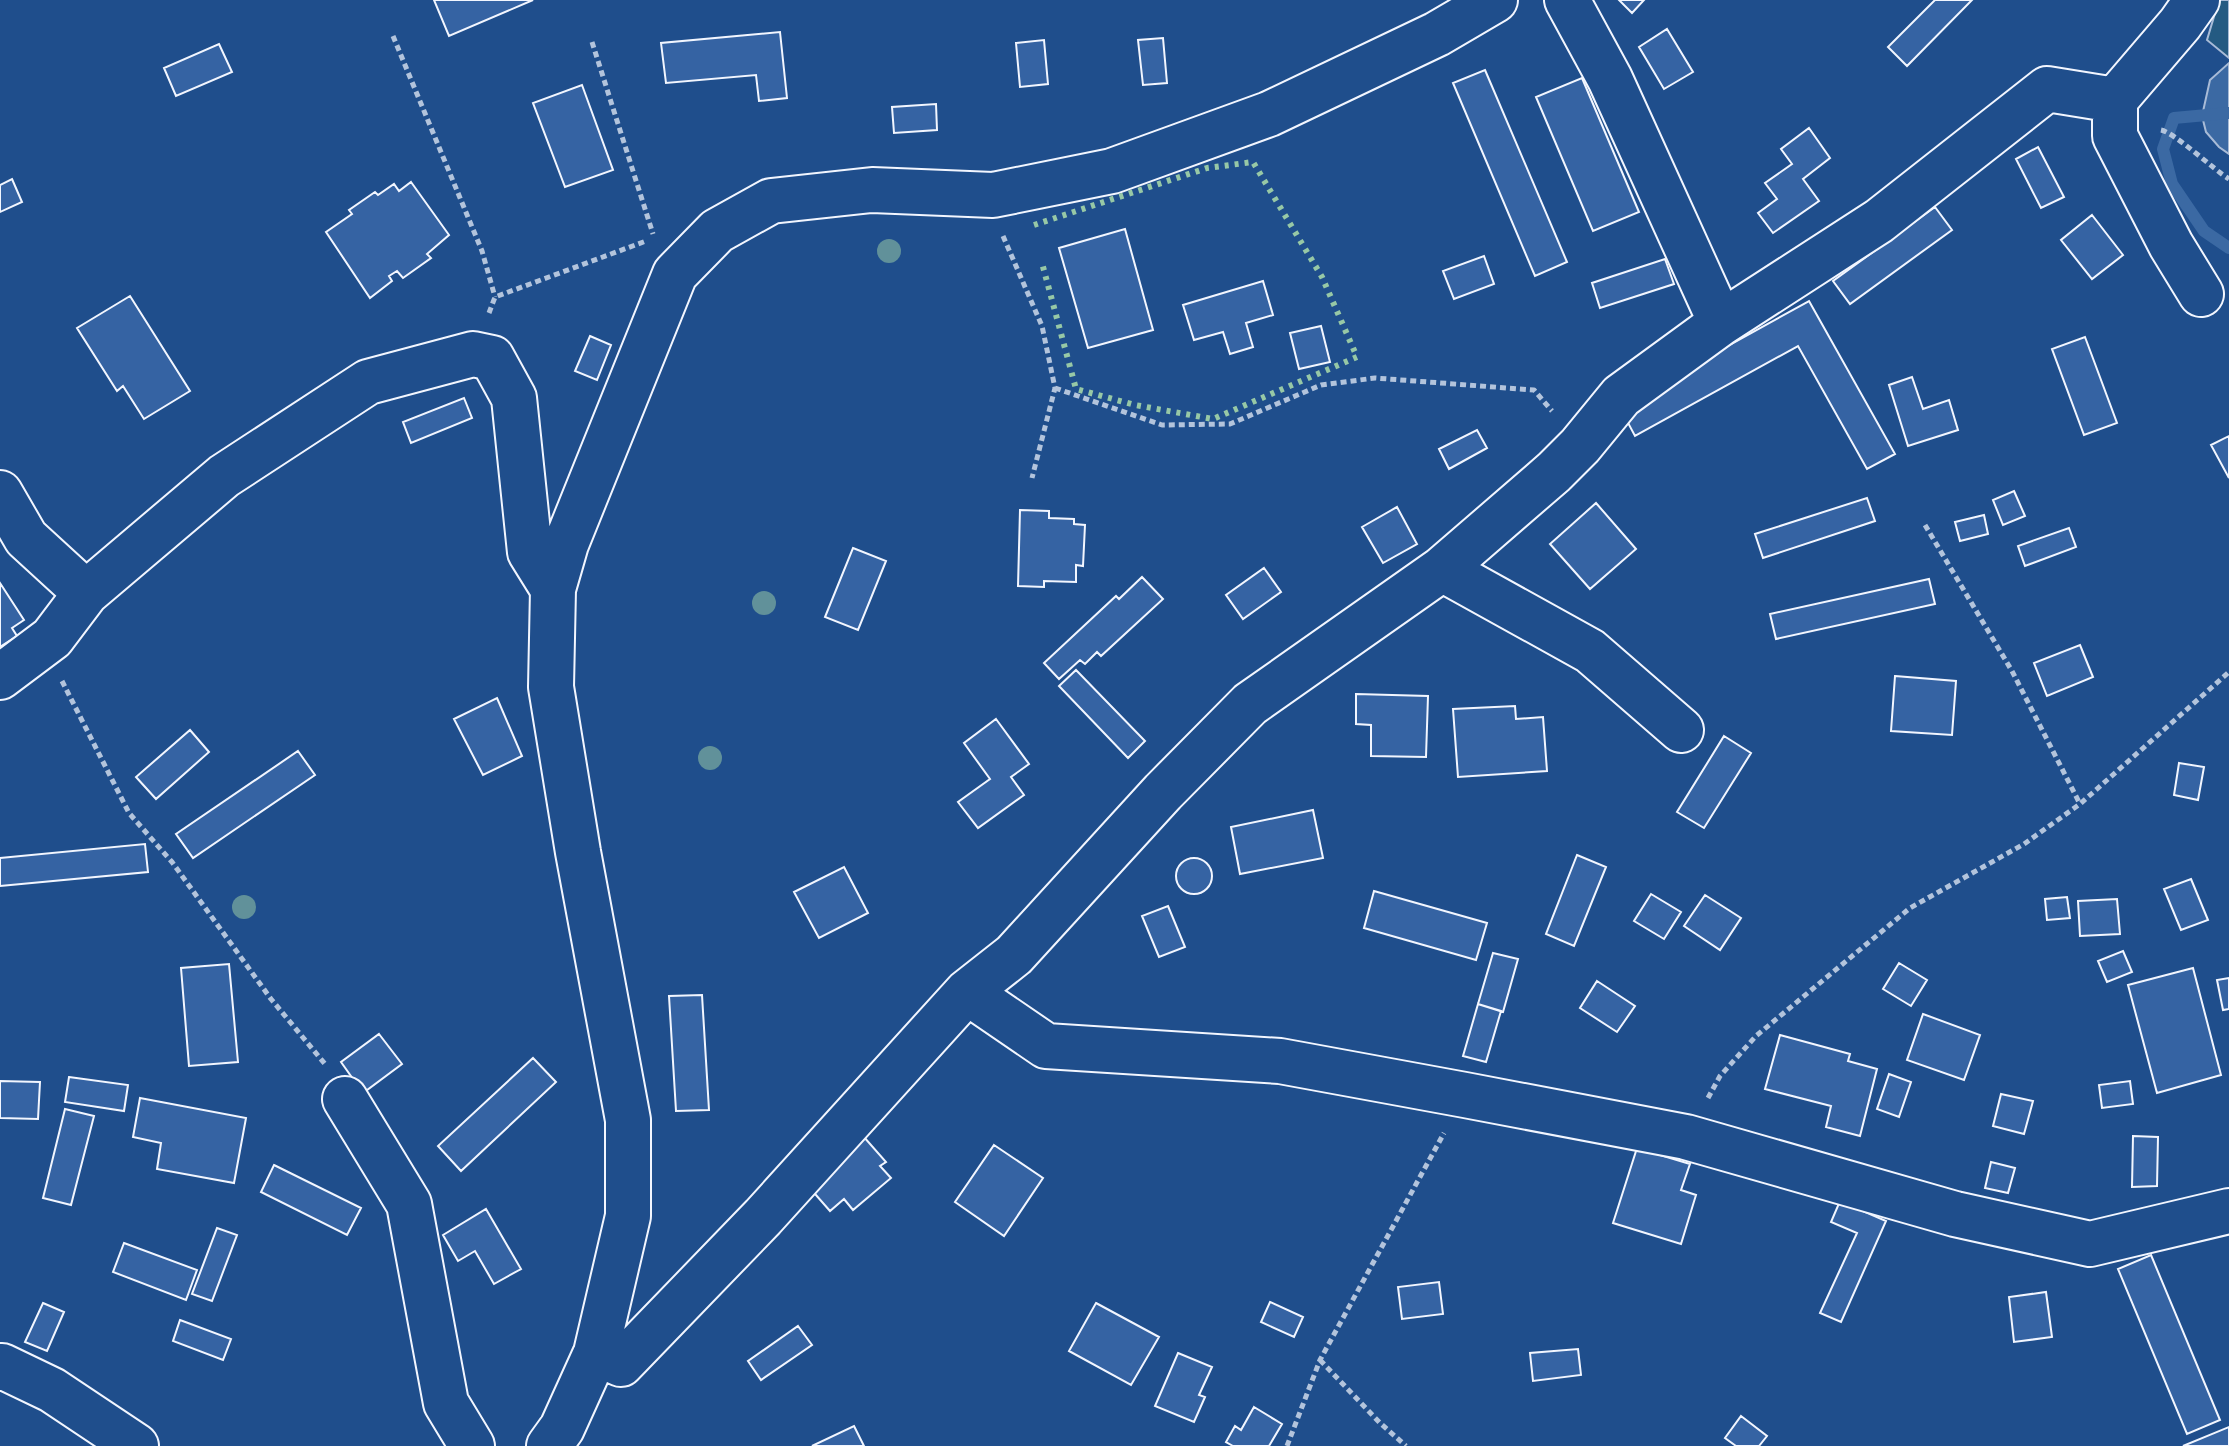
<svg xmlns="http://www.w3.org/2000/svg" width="2229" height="1446" viewBox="0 0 2229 1446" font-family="'Exo 2',sans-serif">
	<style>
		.green { fill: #245a82; stroke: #a8bbd7; stroke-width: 2 }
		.water { fill: #3b69a3; stroke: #a8bbd7; stroke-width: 2 }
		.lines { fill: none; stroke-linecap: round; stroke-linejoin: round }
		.stream { stroke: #3b69a3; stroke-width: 12 }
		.building { fill: #3563a3; stroke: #f2f6ff; stroke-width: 2 }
		.minor-casing { stroke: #f2f6ff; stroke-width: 48 }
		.path { stroke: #b3c4dc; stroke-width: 5; stroke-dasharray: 6 4; stroke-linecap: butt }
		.minor { stroke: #1f4e8c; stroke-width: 44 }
		.hedge { stroke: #97c8a6; stroke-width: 6; stroke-dasharray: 4 6; stroke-linecap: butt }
		.tree { fill: #61919a }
	</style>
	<rect width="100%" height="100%" fill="#1f4e8c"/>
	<path class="green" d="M2219,0H2229V58L2207,40Z"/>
	<path class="water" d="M2229,63V154L2219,147L2206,132L2202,116L2210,80Z"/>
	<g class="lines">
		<path class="stream" d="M2229,113L2174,118L2163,149L2172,184L2204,231L2229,248"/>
	</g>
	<path class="building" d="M434,0H533L449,36Z
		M1619,0H1644L1632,13Z
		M1935,0H1972L1907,66L1888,47Z
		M1667,29L1693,72L1664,89L1639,47Z
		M780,32L787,98L759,101L756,75L666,83L661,43Z
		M1163,38L1167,83L1143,85L1138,40Z
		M1044,40L1048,84L1020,87L1016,43Z
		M219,44L232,72L176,96L164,68Z
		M1485,70L1567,262L1535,276L1453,83Z
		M1582,78L1639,212L1593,231L1536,97Z
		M582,85L613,170L565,187L533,103Z
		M936,104L937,130L894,133L892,107Z
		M1809,128L1830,158L1803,179L1819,201L1773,233L1758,213L1777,199L1765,183L1792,164L1781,149Z
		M2038,147L2064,197L2041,208L2016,159Z
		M12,179L22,202L0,212V185Z
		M411,182L449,235L427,254L431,258L403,278L397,271L389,276L392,281L370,298L326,232L352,214L349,210L375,192L378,195L394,184L399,191Z
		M1935,207L1952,230L1850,304L1833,281Z
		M2092,215L2123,255L2092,279L2061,240Z
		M1125,229L1153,330L1088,348L1059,248Z
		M1484,256L1494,284L1454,299L1443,271Z
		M1665,259L1674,284L1600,308L1592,283Z
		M1263,281L1273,315L1246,323L1253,347L1230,354L1223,332L1194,340L1183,305Z
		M130,296L190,391L144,419L123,386L117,391L77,328Z
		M1809,301L1895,454L1867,469L1798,346L1635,436L1619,406Z
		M1321,326L1330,362L1299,369L1290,333Z
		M590,336L611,345L597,380L575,371Z
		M2085,337L2117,423L2084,435L2052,349Z
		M1912,377L1923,409L1949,400L1958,430L1908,446L1889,385Z
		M464,398L472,418L411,443L403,422Z
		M1477,430L1487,448L1449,469L1439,449Z
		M2229,436V478L2211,445Z
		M2014,491L2025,516L2003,525L1993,500Z
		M1867,498L1875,521L1763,558L1755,534Z
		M1596,503L1636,549L1590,589L1550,544Z
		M1397,507L1417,544L1383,563L1362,527Z
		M1020,510L1049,511V518L1074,519V524L1085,525L1083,566L1076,565V582L1044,581V587L1018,586Z
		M1984,515L1988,534L1960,541L1955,522Z
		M2069,528L2076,547L2025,566L2018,546Z
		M853,548L886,561L858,630L825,617Z
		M1264,568L1281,592L1243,619L1226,595Z
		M1142,577L1163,599L1101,656L1097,652L1085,664L1080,660L1059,679L1044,663L1116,596L1119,599Z
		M1929,579L1935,604L1776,639L1770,614Z
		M0,583L24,620L12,628L17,636L0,647Z
		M2080,645L2093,677L2047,696L2034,663Z
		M1076,670L1145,741L1128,758L1059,686Z
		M1895,676L1956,681L1952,735L1891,731Z
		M1356,694L1428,696L1426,757L1371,756V725L1356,724Z
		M497,698L522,756L483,775L454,719Z
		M1515,706L1516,719L1543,717L1547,771L1458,777L1453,709Z
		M996,719L1029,764L1011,777L1024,795L978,828L958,802L990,779L964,743Z
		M190,730L209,752L156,799L136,777Z
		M1724,736L1751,753L1704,828L1677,812Z
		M298,751L315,775L193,858L176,834Z
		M2179,763L2204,767L2198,800L2174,795Z
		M1313,810L1323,858L1240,874L1231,827Z
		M145,844L148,872L0,886V858Z
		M1577,855L1606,867L1574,946L1546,934Z
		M1176 876a18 18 0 1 1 36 0a18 18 0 1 1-36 0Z
		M844,867L868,913L819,938L794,892Z
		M2191,879L2208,920L2181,930L2164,889Z
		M1374,891L1487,923L1476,960L1364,928Z
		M1651,894L1681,912L1664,939L1634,921Z
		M1705,895L1741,918L1720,950L1684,926Z
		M2067,897L2070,918L2047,920L2045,899Z
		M2117,899L2120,934L2080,936L2078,901Z
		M1168,906L1185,947L1159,957L1142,916Z
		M2123,951L2132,972L2107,982L2098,961Z
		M1493,953L1518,959L1503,1012L1478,1004Z
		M1899,963L1927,980L1911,1006L1883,989Z
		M229,964L238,1062L189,1066L181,968Z
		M2193,968L2221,1075L2157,1093L2128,985Z
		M2229,978V1009L2223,1010L2217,980Z
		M1597,981L1635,1006L1617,1032L1580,1008Z
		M702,995L709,1110L676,1111L669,996Z
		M1478,1004L1501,1011L1486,1062L1463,1056Z
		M1923,1014L1980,1035L1964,1080L1907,1060Z
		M379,1034L402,1064L363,1093L341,1062Z
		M1780,1035L1850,1054L1848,1061L1877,1069L1860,1136L1826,1127L1831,1106L1765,1089Z
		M533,1058L556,1082L461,1171L438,1146Z
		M1889,1074L1911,1082L1899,1117L1877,1109Z
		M69,1077L128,1085L124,1111L65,1102Z
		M0,1081L40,1082L38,1119L0,1118Z
		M2130,1081L2133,1104L2102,1108L2099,1085Z
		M2001,1094L2033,1101L2024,1134L1993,1126Z
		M140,1098L246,1118L234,1183L157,1169L161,1143L133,1137Z
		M65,1109L94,1116L71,1205L43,1198Z
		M856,1128L886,1162L880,1166L891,1178L853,1210L844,1199L830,1211L808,1186Z
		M2133,1136L2158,1137L2157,1186L2132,1187Z
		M994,1145L1043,1178L1004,1236L955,1202Z
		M1637,1148L1690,1164L1681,1190L1696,1195L1681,1244L1613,1223Z
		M1991,1162L2015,1168L2008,1193L1985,1188Z
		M274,1165L361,1208L347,1235L261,1192Z
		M1840,1201L1886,1221L1841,1322L1820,1313L1857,1233L1831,1222Z
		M486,1209L521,1269L494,1284L475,1251L458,1261L443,1235Z
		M217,1228L237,1235L212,1301L192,1294Z
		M124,1243L197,1270L186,1300L113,1272Z
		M2151,1255L2220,1420L2187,1434L2118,1269Z
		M1439,1282L1443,1314L1402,1319L1398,1287Z
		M2046,1292L2052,1337L2014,1342L2009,1297Z
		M1270,1302L1303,1317L1294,1337L1261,1322Z
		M43,1303L64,1312L47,1351L25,1342Z
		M1096,1303L1159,1337L1131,1385L1069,1351Z
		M180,1320L231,1339L223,1360L173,1341Z
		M798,1326L812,1345L761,1380L748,1361Z
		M1578,1349L1581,1375L1533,1381L1530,1353Z
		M1178,1353L1212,1367L1199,1395L1205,1397L1194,1422L1155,1406Z
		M1254,1407L1282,1424L1269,1446H1233L1226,1442L1235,1426L1241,1430Z
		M1741,1416L1767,1436L1759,1446H1736L1725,1438Z
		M854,1426L864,1446H812Z
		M2229,1427V1446H2183Z"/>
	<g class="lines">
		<g class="minor-casing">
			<path id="minor" d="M1567,0L1610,79L1721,323
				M2115,100V136L2171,245L2201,294
				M0,493L26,538L86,593
				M1442,569L1554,472L1580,446L1621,396L1721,323L1879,221L2047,89L2115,100L2180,24L2197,0
				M0,677L52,638L86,593L224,476L368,382L473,354L492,358L514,398L530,552L553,589
				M967,992L1046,1046L1280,1061L1465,1095L1686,1137L1955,1214L2090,1244L2229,1211
				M345,1099L409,1204L446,1403L472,1446
				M596,1353L621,1364L763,1217L967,992L1014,955L1163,792L1250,704L1442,569L1590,651L1681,730
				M0,1368L2,1366L52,1390L136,1446
				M549,1446L562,1428L596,1353L628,1216V1120L578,852L551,687L553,589L566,544L675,274L717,231L771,201L872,190L993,195L1112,171L1269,114L1437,34L1495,0"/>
		</g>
		<path class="path" d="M393,36L482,251L495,297
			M592,42L653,234
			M2161,130C2175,133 2213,169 2229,179
			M1003,236L1042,326L1055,388L1032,478
			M489,313L495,297L646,241
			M1055,388L1162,425L1230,424L1321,385L1375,378L1534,390L1552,411
			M1925,525L2012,671L2080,804
			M62,681L129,813L172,862L271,999L325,1064
			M1708,1098L1720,1076L1756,1036L1910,908L2024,844L2080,804L2229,672
			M1320,1360L1380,1423L1406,1446
			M1287,1446L1320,1360L1444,1133"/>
		<use href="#minor" class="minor"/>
		<path class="hedge" d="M1034,225L1207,168L1253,162L1322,277L1357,357L1213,419L1135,405L1076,389L1042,263"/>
	</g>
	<g class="tree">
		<circle cx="889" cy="251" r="12"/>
		<circle cx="764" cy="603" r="12"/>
		<circle cx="710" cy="758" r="12"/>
		<circle cx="244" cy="907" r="12"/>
	</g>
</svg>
